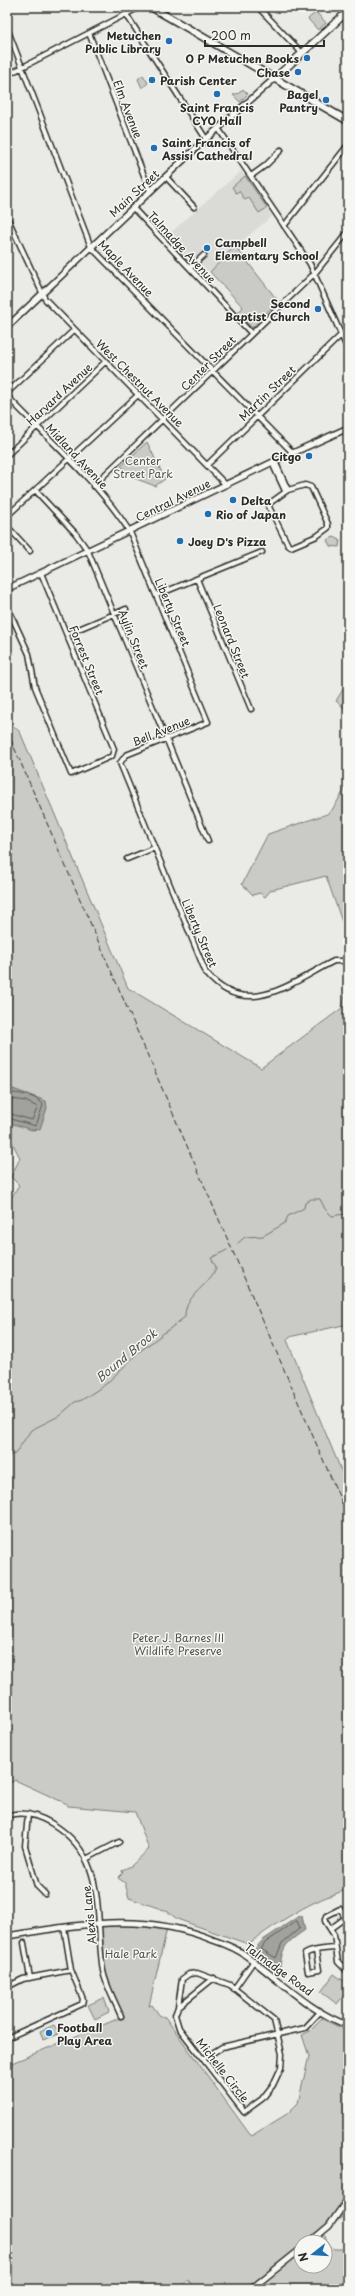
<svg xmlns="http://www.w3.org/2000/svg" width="355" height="2296" viewBox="0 0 355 2296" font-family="'Playpen Sans',sans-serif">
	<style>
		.built { fill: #dadad6 }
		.green { fill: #cacac7; stroke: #7a7a79; fill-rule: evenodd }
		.water { fill: #a1a19e; stroke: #727270 }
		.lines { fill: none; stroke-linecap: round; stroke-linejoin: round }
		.shore { stroke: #5a5a59; stroke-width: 1 }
		.stream { stroke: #727270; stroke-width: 1 }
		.minor-casing { stroke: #2b2b2b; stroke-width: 7 }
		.tertiary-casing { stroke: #2b2b2b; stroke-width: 8 }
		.secondary-casing { stroke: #2b2b2b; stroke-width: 9 }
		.minor { stroke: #f6f6f2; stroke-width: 4 }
		.tertiary { stroke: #f6f6f2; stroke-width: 5 }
		.secondary { stroke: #f6f6f2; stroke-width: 6 }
		.rail { stroke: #2b2b2b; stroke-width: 1; stroke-dasharray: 6 3; stroke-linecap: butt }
		.poi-dot { fill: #1f6fb2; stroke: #f6f6f2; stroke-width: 1.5 }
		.labels { text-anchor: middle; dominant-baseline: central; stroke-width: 3; stroke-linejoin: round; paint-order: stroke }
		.poi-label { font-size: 11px; font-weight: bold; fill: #2b2b2b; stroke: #f6f6f2; text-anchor: start }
		.street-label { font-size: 11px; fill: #2b2b2b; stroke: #f6f6f2 }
		.park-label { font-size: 11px; fill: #535352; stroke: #f6f6f2 }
		.water-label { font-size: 12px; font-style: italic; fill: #545453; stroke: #f6f6f2 }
	</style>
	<rect width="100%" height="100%" fill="#eaeae6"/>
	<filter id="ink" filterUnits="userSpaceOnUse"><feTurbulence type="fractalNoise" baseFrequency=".025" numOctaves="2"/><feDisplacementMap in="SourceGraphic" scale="8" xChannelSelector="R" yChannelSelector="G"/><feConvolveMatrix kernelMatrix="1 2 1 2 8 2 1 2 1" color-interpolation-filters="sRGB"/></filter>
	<g filter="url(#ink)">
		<path class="built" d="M241,171L272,216L235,247L278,301L252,328L238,313L243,307L208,270L202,275L167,236Z"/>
		<path class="green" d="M316,12L326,23L318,30L308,19Z
			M143,75L148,83L142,88L138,79Z
			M243,89L248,94L240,102L233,95L239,93Z
			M245,176L267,208L259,213L249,198L245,200L239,191L236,193L232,187Z
			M235,246L278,301L252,328L238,313L243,307L210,272Z
			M147,442L165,479L155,486L134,478L121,466Z
			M334,537L340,540L339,547L330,546L327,540Z
			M348,681V711L336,701Z
			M7,715L11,724L20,732L128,988L261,1068L342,1008L348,982V1324L289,1337L287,1340L348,1487V1890C312,1899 279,1922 248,1944L177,1919L167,1911L129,1898L125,1883L118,1878L123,1873L122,1870L131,1866L149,1849L135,1812L68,1806L67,1804L15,1780L7,1786V1205L19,1185L11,1177L20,1158L7,1132V1055L12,1053L7,1051Z
			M348,784V939L326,876L271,890L265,897L260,893L253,895L242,884L268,834L327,814L332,810Z
			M99,1922L167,1928L149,2006L152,2005L160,2016L165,2017L251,2136L287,2114L298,2103L309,2056L302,2035L310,2031L322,2019L348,2031V2212L324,2232L327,2243L334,2249H348V2289H200L187,2280L181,2289H7V2065L122,2017L106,1978ZM301,2242H325V2266H301Z
			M334,1974L348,1984V1990L337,2004L321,1992Z
			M104,1998L109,2012L95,2019L88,2005Z
			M54,2025L59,2034L43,2040L40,2031Z"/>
		<path class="water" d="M13,1089L46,1101L47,1108L40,1129L32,1130L7,1122V1090Z
			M299,1916H302L305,1930C287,1943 283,1944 280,1966L254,1950L263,1940Z"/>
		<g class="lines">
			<path class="shore" d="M7,1093C16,1092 39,1096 43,1105L36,1126L7,1118
				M7,1098L25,1101L38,1107L32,1120L7,1113
				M297,1921L300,1928L282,1943L276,1958L261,1949L265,1943Z"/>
			<path class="stream" d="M344,1214L348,1217
				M238,1243L245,1237L263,1236L285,1223L288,1216L304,1208L305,1203L311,1199H320L325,1209L332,1216L344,1214L348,1209
				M7,1456L15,1454L31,1430L59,1416L75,1402L82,1400L106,1384L139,1352L185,1317C184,1295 211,1285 216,1267L211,1258L227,1250"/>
			<g class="minor-casing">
				<path id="minor" d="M258,7L302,53
					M126,14L206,139
					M7,28L91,247L293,453
					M89,33L150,191
					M7,75L140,7
					M218,128L310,264L348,350
					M251,176L266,165L281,150
					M166,177L194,207
					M133,208L251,333
					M7,217L45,299L226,485
					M284,226L348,145
					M190,268L204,255
					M7,393L74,330
					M7,396C47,438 99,483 130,532L208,722L126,755L120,763L206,973C247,1022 293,981 334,961H343
					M7,455L105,362
					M275,461L288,490
					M272,463L285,491
					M207,465L341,335
					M305,485L311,487L328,524V528L317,536L291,547L288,545L269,507L270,503L288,490Z
					M93,486L315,273L348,232
					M35,490L76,534L88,551L164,734
					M7,516L139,394
					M7,526L30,551
					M197,579L251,709
					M157,595L262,552
					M7,606L29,654L35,687L71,774L112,756L114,749L41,573
					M67,634L126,609
					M166,738L208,841
					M127,859L154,848
					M28,1814L25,1846L37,1886L45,1894
					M7,1816C22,1810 37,1815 51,1823C109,1857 94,1915 103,1971C106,1986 115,2002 121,2016
					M86,1859L119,1842
					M330,1929L345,1918L340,1909L326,1916L325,1919V1921L334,1935L338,1962L348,1972
					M24,1943L30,1978
					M316,1951L319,1970L308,1972L305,1954C313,1949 325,1949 334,1948
					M197,1973L230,1985L274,2020L282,2054L281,2068L273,2085L262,2099L244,2112L179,2028L175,2015L178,2007L182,1979L189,1974Z
					M7,1987L23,1979L71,1970
					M234,1989L253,1962
					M178,2007L214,1978
					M7,2038L82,2004L83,1999L71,1970L64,1927
					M203,2059L222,2047L305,2028L320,2012"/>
			</g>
			<g class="tertiary-casing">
				<path id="tertiary" d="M7,327L196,148L274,79
					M7,589L275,461L348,428
					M7,1936C79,1925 142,1911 213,1940C225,1944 238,1949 248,1957C278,1979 313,2014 348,2025
					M310,2242L329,2226L348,2199
					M251,2289L301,2249"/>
			</g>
			<g class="secondary-casing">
				<path id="secondary" d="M151,7L348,121
					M274,79L348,11"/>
			</g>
			<use href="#minor" class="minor"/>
			<use href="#tertiary" class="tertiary"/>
			<use href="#secondary" class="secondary"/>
			<path class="rail" d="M7,731L348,1517"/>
		</g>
	</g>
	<g class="poi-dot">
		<circle cx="169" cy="41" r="4"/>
		<circle cx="307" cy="58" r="4"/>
		<circle cx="298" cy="72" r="4"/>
		<circle cx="152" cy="80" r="4"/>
		<circle cx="217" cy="94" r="4"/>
		<circle cx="326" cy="100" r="4"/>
		<circle cx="154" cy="148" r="4"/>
		<circle cx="207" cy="248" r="4"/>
		<circle cx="318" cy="309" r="4"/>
		<circle cx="309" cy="456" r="4"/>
		<circle cx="233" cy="500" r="4"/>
		<circle cx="208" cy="514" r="4"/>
		<circle cx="180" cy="541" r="4"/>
		<circle cx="49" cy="2033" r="4"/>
	</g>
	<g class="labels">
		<g class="poi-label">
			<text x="161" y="35" text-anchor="end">Metuchen<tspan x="161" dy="13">Public Library</tspan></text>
			<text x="299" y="58" text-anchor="end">O P Metuchen Books</text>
			<text x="290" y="72" text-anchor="end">Chase</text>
			<text x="160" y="80">Parish Center</text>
			<text x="318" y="94" text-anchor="end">Bagel<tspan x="318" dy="13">Pantry</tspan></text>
			<text x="217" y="107" text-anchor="middle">Saint Francis<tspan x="217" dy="13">CYO Hall</tspan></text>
			<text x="162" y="142">Saint Francis of<tspan x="162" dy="13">Assisi Cathedral</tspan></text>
			<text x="215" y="242">Campbell<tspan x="215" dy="13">Elementary School</tspan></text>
			<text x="310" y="303" text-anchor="end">Second<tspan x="310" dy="13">Baptist Church</tspan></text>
			<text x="301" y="456" text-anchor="end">Citgo</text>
			<text x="241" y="500">Delta</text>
			<text x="216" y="514">Rio of Japan</text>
			<text x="188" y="541">Joey D's Pizza</text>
			<text x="57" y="2027">Football<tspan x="57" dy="13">Play Area</tspan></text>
		</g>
		<g class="street-label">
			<text transform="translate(128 109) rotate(69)">Elm Avenue</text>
			<text transform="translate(134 193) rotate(-43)">Main Street</text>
			<text transform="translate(182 247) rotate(47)">Talmadge Avenue</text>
			<text transform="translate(126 268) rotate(46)">Maple Avenue</text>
			<text transform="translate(208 363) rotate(-45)">Center Street</text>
			<text transform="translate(140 383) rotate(45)">West Chestnut Avenue</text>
			<text transform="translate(267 393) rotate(-44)">Martin Street</text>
			<text transform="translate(59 394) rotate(-43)">Harvard Avenue</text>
			<text transform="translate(77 456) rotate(47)">Midland Avenue</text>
			<text transform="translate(173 500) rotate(-26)">Central Avenue</text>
			<text transform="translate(173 612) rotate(67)">Liberty Street</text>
			<text transform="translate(134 639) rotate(68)">Aylin Street</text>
			<text transform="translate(232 641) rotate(68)">Leonard Street</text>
			<text transform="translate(87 660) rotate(68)">Forrest Street</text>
			<text transform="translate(161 731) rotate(-22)">Bell Avenue</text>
			<text transform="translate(200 933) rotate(67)">Liberty Street</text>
			<text transform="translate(89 1915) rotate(-96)">Alexis Lane</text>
			<text transform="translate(279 1969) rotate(36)">Talmadge Road</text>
			<text transform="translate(223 2070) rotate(52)">Michelle Circle</text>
		</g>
		<g class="park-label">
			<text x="143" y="460">Center<tspan x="143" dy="13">Street Park</tspan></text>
			<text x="178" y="1637">Peter J. Barnes III<tspan x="178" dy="13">Wildlife Preserve</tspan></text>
			<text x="131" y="1953">Hale Park</text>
		</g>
		<g class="water-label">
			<text transform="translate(126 1355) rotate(-40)">Bound Brook</text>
		</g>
	</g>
	<rect width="355" height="2296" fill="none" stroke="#f6f6f2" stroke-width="24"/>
	<rect x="12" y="12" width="331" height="2272" fill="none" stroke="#2b2b2b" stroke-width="1.5" filter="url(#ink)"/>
	<g transform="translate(313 2254) rotate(253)"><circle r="19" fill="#f6f6f2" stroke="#a5a5a2"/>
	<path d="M0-3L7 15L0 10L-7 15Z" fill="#1f6fb2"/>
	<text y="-6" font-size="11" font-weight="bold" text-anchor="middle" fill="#2b2b2b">N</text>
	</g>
	<path d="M205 40v6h119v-6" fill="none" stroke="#2b2b2b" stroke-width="2"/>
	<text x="211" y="40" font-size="12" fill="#2b2b2b" stroke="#f6f6f2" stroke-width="3" paint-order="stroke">200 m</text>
</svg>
